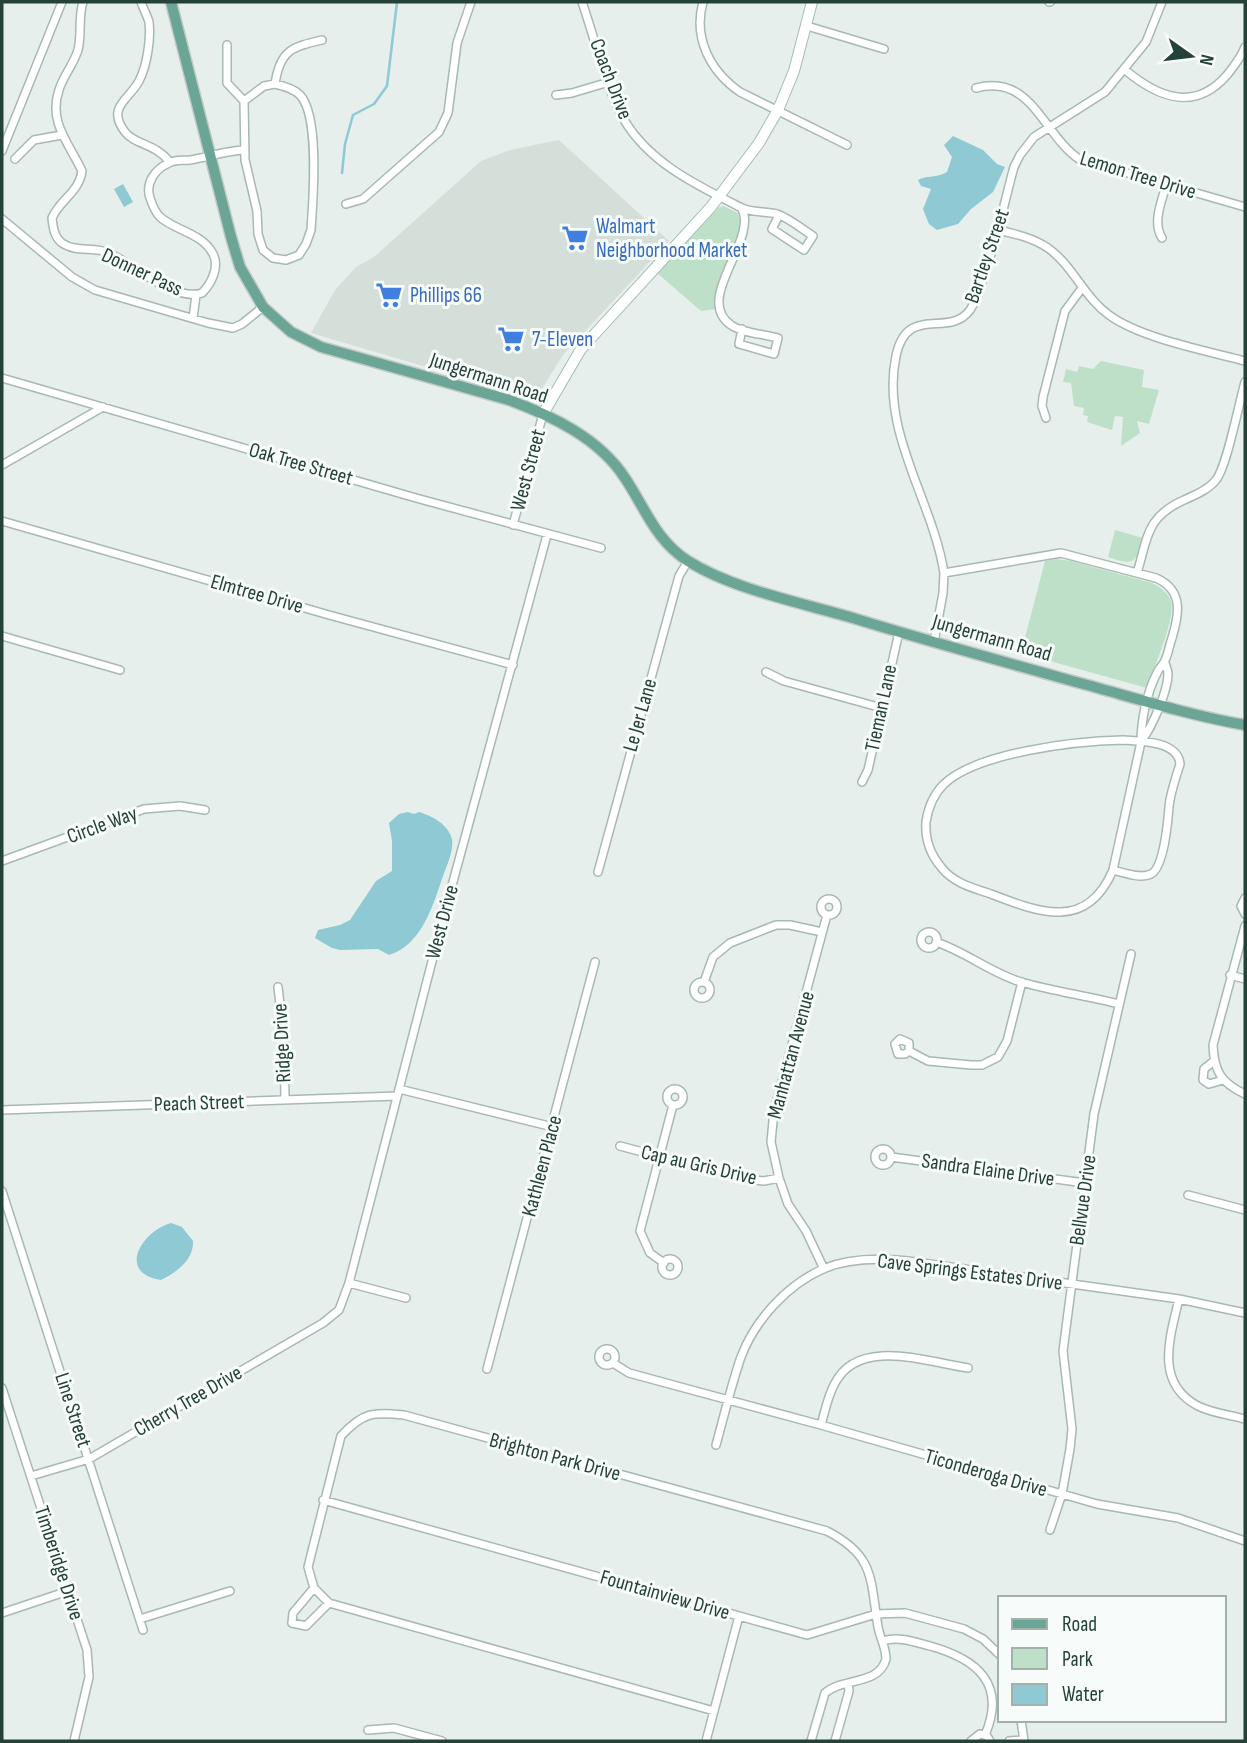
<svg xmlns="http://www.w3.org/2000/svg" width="1247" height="1743" viewBox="0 0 1247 1743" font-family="'Sofia Sans Condensed',sans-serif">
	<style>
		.built { fill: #d4dfda }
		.green { fill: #bfe0c8 }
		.water { fill: #8ec9d4 }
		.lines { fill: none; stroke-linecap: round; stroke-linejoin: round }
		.stream { stroke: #8ec9d4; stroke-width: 2.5 }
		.street-casing { stroke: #a8b8b2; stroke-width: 10 }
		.secondary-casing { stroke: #a4bbb3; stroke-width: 12 }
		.primary-casing { stroke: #c2cac8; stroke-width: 13 }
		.street { stroke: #fff; stroke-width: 7 }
		.secondary { stroke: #fff; stroke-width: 10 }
		.primary { stroke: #6aa596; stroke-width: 10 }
		.labels { text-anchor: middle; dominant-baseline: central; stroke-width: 6; stroke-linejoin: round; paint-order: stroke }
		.street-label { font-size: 21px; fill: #24423a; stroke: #f7fbf9 }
		.shop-label { font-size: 21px; fill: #366cbe; stroke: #f7fbf9; text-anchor: start }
	</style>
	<rect width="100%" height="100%" fill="#e6efeb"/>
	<path class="built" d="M559,140L669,241L563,355L538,395L528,397L311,333L335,290L356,267L374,257L481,161L510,150Z"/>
	<path class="green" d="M723,206L738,213C748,239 713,274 717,309L701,311L657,273L718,208Z
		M1101,361L1144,370L1142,387L1159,390L1149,424L1137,421L1140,433L1121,446L1123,417L1115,416L1112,430L1087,422L1088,416L1083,415L1084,408L1074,406L1071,383L1063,382L1066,369L1077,372L1079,366L1093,369Z
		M1115,530L1143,538C1135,564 1135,566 1108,557Z
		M1057,559L1071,561L1152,583C1160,587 1168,592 1171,602C1176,618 1153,670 1147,688L1021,653L1045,561Z"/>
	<path class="water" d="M953,136L983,150L997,164L1005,167L993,192L971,209L958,224L937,230L929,224L923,209L931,189L921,186L918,180C926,175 934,179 947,172L952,157L944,145Z
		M123,184L133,202L124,207L114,189Z
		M408,812L414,814L419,812C432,816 448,824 452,839C454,850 447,865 443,876C433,905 422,945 389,955L378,949L340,950L332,948L315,938L318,930L340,925L350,920L376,881L392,871V841L389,823L399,814Z
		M171,1223L182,1227L193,1241C194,1260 177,1272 161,1280C116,1273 142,1231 171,1223Z"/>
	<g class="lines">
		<path class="stream" d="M342,173L345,144L353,115L374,104L387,86L397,2"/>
		<g class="street-casing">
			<path id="street" d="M83,2C78,17 82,34 78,50C74,64 63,76 59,90C48,122 69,143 82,171C79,193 60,199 52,218C53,227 54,237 62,243C76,253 94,246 109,253C133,264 174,302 202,293C211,284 220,267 213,254C202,233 176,231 160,217C155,212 152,204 150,198C145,183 155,169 169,163C176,159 183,161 190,160C208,157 225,151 244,150
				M141,2C143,8 147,15 149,22C151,39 147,66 139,81C129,100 106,107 125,132C135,145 155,143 170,162
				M582,2C594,36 606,87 623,118C648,162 696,185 740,207C750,213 765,211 777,214C789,218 802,229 813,236L804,250L772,229L779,215
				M703,2C693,38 710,71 740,92L847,145
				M1049,2H1050
				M807,26L884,49
				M227,45V83L244,101
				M1124,69C1157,97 1194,113 1227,75C1234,66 1241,58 1245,47
				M275,84C284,86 294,89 300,95C320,116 313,201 311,230L306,244L299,255L286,260L273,258L263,250L258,234L257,211L245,160L244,101L264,86Z
				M275,84C280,50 292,47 322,40
				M976,88C1032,73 1043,135 1079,159L1245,207
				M556,95L572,93L609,82
				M2,151L62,2
				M15,159L34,140L62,135
				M346,204L363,199L439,132L448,113L457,43L471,2
				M742,209C758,241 693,299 731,325C742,333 764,334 778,338L774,354L739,344L742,329
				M2,219L72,277L95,290L208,323L233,328L242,324L263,307
				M998,230C1016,234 1033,238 1048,248C1073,266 1084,297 1109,315C1140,338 1207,351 1245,361
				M1162,238C1152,222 1162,201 1166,185
				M193,318L196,295
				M2,378L416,498L601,548
				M1046,418L1042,406L1043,397L1065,311L1082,288
				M2,465L103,407
				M2,521L329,615L513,665
				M513,525L543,414
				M944,573L1061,553L1156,578C1184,590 1179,615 1172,638C1169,646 1168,657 1163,664C1159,670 1160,666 1157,673C1147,692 1141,720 1141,742L1113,870C1087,931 1040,913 991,894C973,888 953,883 941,867C930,854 925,838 926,822C928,808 934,794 944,784C978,752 1077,741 1123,740C1141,741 1178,741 1180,764C1176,778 1170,793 1169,807C1168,820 1164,868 1151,874C1141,879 1124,873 1113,870
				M1137,573C1148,537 1146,517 1184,500C1195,495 1208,490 1216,480C1227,466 1239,403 1245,382
				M2,636L120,670
				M934,642L943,593L944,573C933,501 880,432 896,356C907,303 949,339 970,310C977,300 981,286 984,275C997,240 1004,203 1014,167L1020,155L1034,137L1105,92L1146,42L1162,2
				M766,672L784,681L882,708
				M1142,740C1152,727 1168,691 1168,674C1168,670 1166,667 1165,663
				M862,782L868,770L899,632
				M2,861L144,809L180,806L205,810
				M598,872L679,576L688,561
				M1245,898L1241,906L1245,914
				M821 907a8 8 0 1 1 16 0a8 8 0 1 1-16 0Z
				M1245,926L1213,1045C1214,1071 1221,1083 1245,1094
				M921 940a8 8 0 1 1 16 0a8 8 0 1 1-16 0Z
				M936,942C966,952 991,973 1021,982C1053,991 1087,996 1119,1004
				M1230,975L1245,979
				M704,982L713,957L730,943L776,925H790L822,932
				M694 990a8 8 0 1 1 16 0a8 8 0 1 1-16 0Z
				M278,987L284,1039L285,1100
				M909,1051L905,1054H898L895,1044L900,1039L909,1043V1051L928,1061L971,1065H982L998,1057L1007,1041L1022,982
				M1214,1061L1204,1069L1203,1080L1209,1084L1223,1080
				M399,1089L553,1127
				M667 1097a8 8 0 1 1 16 0a8 8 0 1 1-16 0Z
				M2,1110L397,1096
				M620,1146L745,1179L764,1181L779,1178
				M875 1157a8 8 0 1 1 16 0a8 8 0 1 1-16 0Z
				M891,1157L1085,1183
				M2,1191L143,1630
				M1188,1195L1245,1210
				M662 1267a8 8 0 1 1 16 0a8 8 0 1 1-16 0Z
				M664,1263L650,1253L640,1231L673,1105
				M824,1269L806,1231L788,1204L779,1178L771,1142L774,1111L827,915
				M349,1283L406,1298
				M1179,1299C1170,1337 1154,1383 1198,1406C1212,1413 1230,1415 1245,1419
				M599 1357a8 8 0 1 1 16 0a8 8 0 1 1-16 0Z
				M613,1363L629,1373L821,1425L1062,1494L1097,1504L1178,1518L1245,1541
				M487,1369L595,962
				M2,1388L87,1650L89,1677L74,1741
				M821,1425C825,1411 828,1395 835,1383C859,1337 927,1362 968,1368
				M716,1445C724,1416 731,1386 741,1357C755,1320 787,1285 823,1269C849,1258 880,1258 908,1261L1179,1299L1245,1313
				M31,1476L89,1459L323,1323L339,1310L349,1283L444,915L547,535
				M323,1500L807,1635L876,1614L905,1613L964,1629L983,1639L1000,1655
				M1050,1530L1062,1494L1070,1449L1072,1429L1063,1351L1094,1114L1131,954
				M314,1588L293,1613L292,1623L306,1626L329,1603
				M2,1613L68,1591
				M140,1619L230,1591
				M883,1641C899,1636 914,1642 930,1646C977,1659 1007,1684 985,1735
				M714,1711L329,1603L314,1588L308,1567L341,1436C363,1412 373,1412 404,1415L827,1531C875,1556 870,1578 878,1627C880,1638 886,1647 886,1659C879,1686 843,1677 825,1693L811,1741
				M1021,1720L1024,1741
				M368,1730L394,1728L442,1741
				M706,1741L739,1616
				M835,1741L849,1691L848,1683
				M971,1741L980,1734L987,1736L990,1741
				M1009,1741L1023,1740"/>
		</g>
		<g class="secondary-casing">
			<path id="secondary" d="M543,414L581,349L711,207L759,143L778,110L794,71L812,2"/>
		</g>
		<g class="primary-casing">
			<path id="primary" d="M171,2L231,237L240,267L263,307L291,332L321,347L509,400C552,416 599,438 625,478C645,508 656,541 688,561C732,589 802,603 853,618C927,641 1002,661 1076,682C1132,697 1188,715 1245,725"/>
		</g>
		<use href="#street" class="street"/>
		<use href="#secondary" class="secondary"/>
		<use href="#primary" class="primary"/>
	</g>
	<defs>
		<g id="supermarket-bare" transform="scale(2.1)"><path d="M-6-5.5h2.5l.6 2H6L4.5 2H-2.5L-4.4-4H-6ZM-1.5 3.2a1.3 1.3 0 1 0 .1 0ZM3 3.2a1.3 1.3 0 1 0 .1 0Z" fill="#3f7fe0" stroke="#f7fbf9" stroke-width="2.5" paint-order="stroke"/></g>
	</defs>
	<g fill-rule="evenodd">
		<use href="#supermarket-bare" x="575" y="238"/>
		<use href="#supermarket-bare" x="389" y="295"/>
		<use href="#supermarket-bare" x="511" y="339"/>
	</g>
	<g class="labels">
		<g class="street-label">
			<text transform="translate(611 79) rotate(69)">Coach Drive</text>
			<text transform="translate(1138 175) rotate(17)">Lemon Tree Drive</text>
			<text transform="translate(987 256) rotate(-71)">Bartley Street</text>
			<text transform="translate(142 272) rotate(25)">Donner Pass</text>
			<text transform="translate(489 378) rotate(18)">Jungermann Road</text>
			<text transform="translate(301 464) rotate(16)">Oak Tree Street</text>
			<text transform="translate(528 470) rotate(-75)">West Street</text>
			<text transform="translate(257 594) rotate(16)">Elmtree Drive</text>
			<text transform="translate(992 638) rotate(16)">Jungermann Road</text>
			<text transform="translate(881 708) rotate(-78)">Tieman Lane</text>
			<text transform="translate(640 715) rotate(-74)">Le Jer Lane</text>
			<text transform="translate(102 825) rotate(-20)">Circle Way</text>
			<text transform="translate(442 922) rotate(-75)">West Drive</text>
			<text transform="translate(282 1043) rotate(-93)">Ridge Drive</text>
			<text transform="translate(791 1055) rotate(-75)">Manhattan Avenue</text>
			<text transform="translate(199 1103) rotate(-2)">Peach Street</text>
			<text transform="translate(699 1165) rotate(13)">Cap au Gris Drive</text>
			<text transform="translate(542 1166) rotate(-75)">Kathleen Place</text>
			<text transform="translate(988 1170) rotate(8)">Sandra Elaine Drive</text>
			<text transform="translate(1083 1200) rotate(-82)">Bellvue Drive</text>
			<text transform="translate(970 1272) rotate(7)">Cave Springs Estates Drive</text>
			<text transform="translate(188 1401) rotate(-30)">Cherry Tree Drive</text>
			<text transform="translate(73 1410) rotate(72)">Line Street</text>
			<text transform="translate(555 1457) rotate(15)">Brighton Park Drive</text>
			<text transform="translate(986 1473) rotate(16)">Ticonderoga Drive</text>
			<text transform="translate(59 1563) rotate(72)">Timberidge Drive</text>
			<text transform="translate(665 1595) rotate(16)">Fountainview Drive</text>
		</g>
		<g class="shop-label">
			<text x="596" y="226">Walmart<tspan x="596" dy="24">Neighborhood Market</tspan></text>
			<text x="410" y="295">Phillips 66</text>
			<text x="532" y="339">7-Eleven</text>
		</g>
	</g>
	<rect width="1247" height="1743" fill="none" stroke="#24423a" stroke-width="7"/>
	<rect x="998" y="1596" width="228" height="126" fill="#f7fbf9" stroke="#a3b1ad" stroke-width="2"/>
	<rect x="1012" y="1619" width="35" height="10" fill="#6aa596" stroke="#a3b1ad" stroke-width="2"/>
	<text x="1062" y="1631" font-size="21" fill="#24423a">Road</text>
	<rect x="1012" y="1648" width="35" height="21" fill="#bfe0c8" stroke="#a3b1ad" stroke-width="2"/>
	<text x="1062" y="1666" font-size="21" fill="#24423a">Park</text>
	<rect x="1012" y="1684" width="35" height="21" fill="#8ec9d4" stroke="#a3b1ad" stroke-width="2"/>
	<text x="1062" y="1701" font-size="21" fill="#24423a">Water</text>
	<g transform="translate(1191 56) rotate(104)" stroke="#f7fbf9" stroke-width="5" paint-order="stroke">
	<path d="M0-5L12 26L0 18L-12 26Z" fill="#24423a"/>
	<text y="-10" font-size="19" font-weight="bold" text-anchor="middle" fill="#24423a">N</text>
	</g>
</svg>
